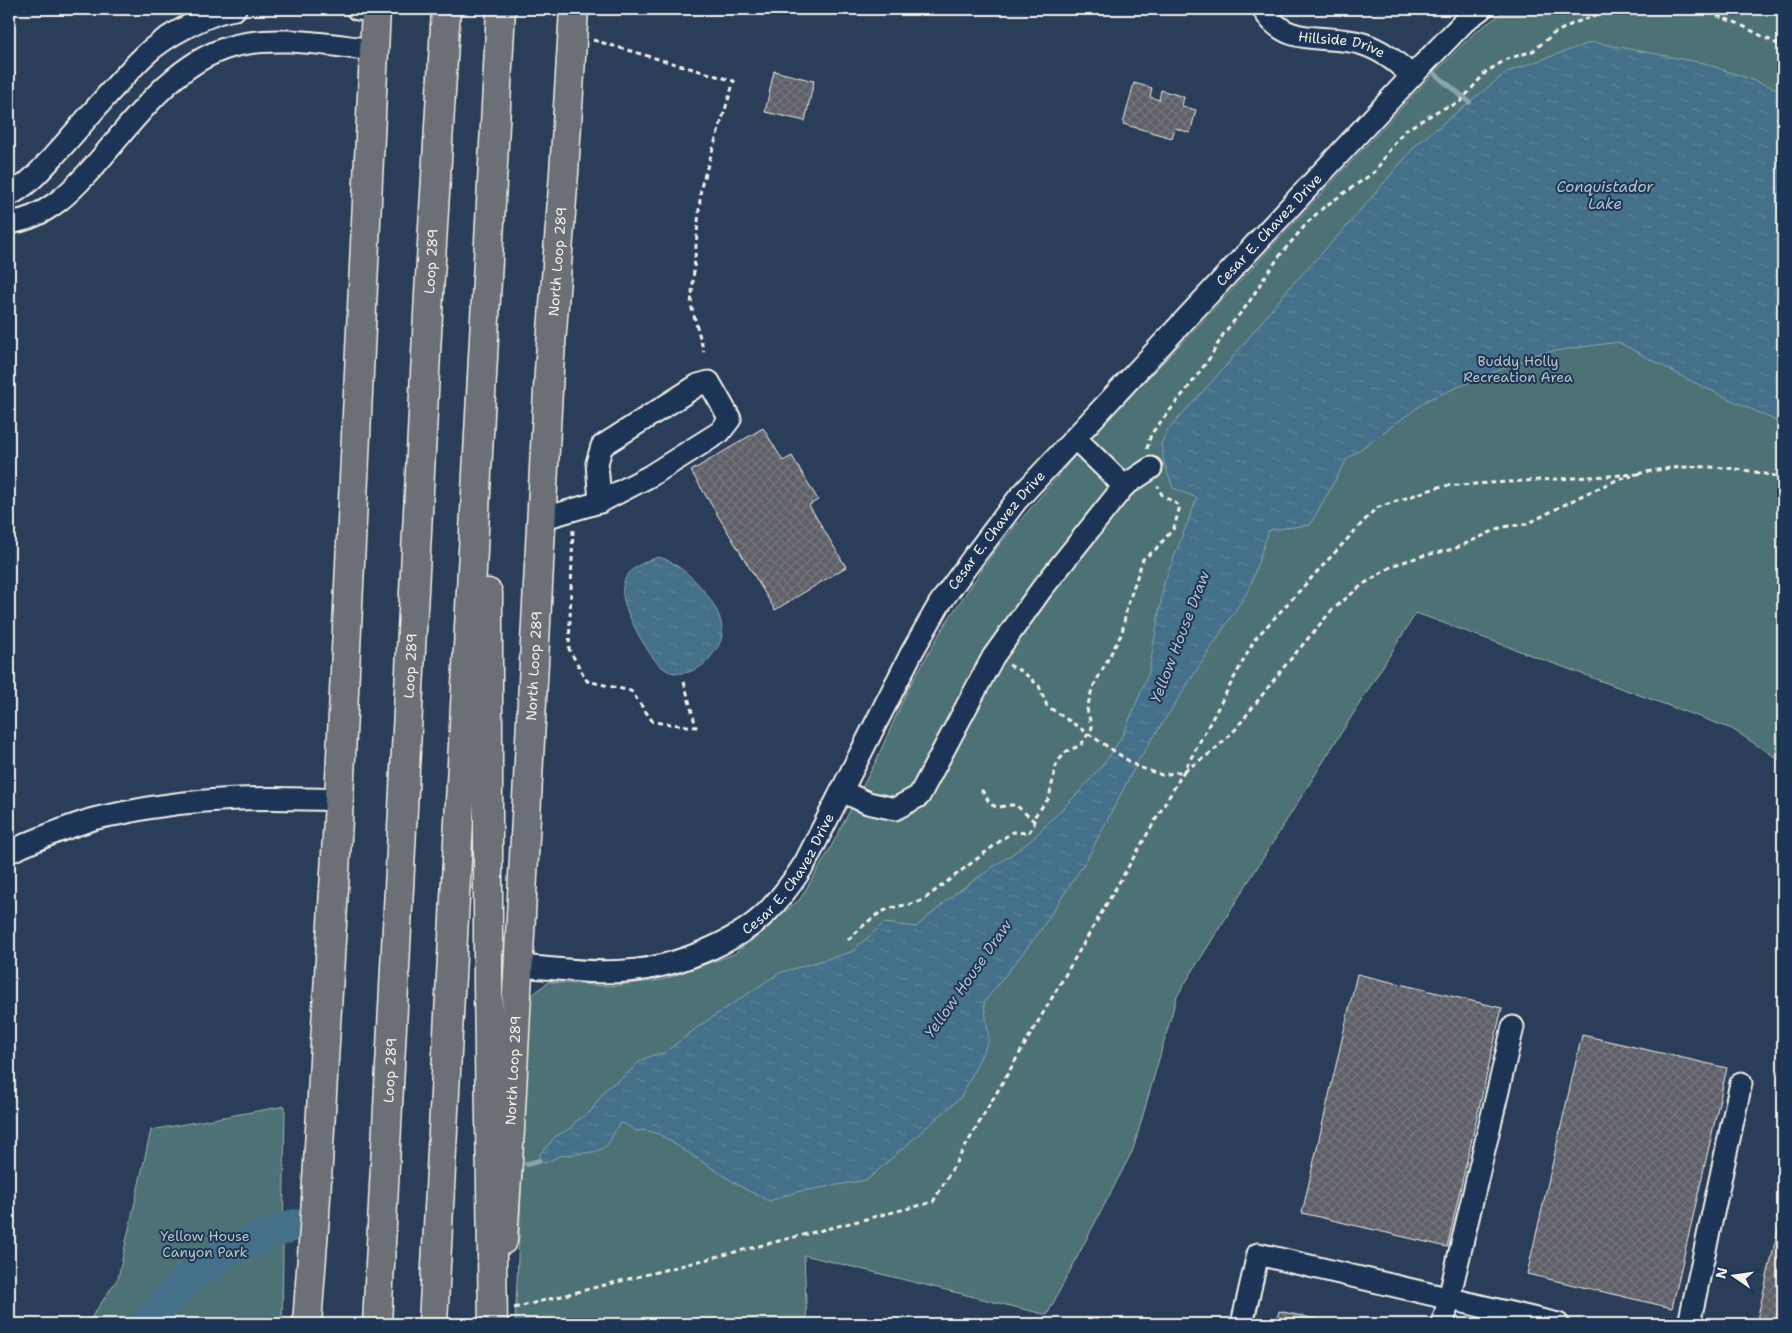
<svg xmlns="http://www.w3.org/2000/svg" width="1792" height="1333" viewBox="0 0 1792 1333" font-family="'Shantell Sans',sans-serif">
	<style>
		.park { fill: #4e7274; stroke: #a1b2ae }
		.water { fill: url(#water-ripples); stroke: #8aa4af }
		.lines { fill: none; stroke-linecap: round; stroke-linejoin: round }
		.stream { stroke: #8aa4af; stroke-width: 5.5 }
		.river { stroke: #447089; stroke-width: 32 }
		.building { fill: url(#building-cross-hatch); stroke: #f4f1e8 }
		.minor-casing { stroke: #f4f1e8; stroke-width: 25 }
		.major-casing { stroke: #f4f1e8; stroke-width: 31 }
		.highway-casing { stroke: #f4f1e8; stroke-width: 31 }
		.path { stroke: #f4f1e8; stroke-width: 3; stroke-dasharray: 5 4; stroke-linecap: butt }
		.minor { stroke: #1d3557; stroke-width: 21 }
		.major { stroke: #6a7074; stroke-width: 28 }
		.highway { stroke: #6a7074; stroke-width: 28 }
		.labels { text-anchor: middle; dominant-baseline: central; stroke-width: 4; stroke-linejoin: round; paint-order: stroke }
		.street-label { font-size: 14px; fill: #f4f1e8; stroke: #1d3557 }
		.park-label { font-size: 14px; fill: #bac5bf; stroke: #1d3557 }
		.water-label { font-size: 15px; font-style: italic; fill: #b6c4c7; stroke: #1d3557 }
	</style>
	<defs>
		<pattern id="water-ripples" width="26" height="14" patternUnits="userSpaceOnUse" patternTransform="scale(1.25)"><rect width="26" height="14" fill="#447089"/><path d="M2 4q2-2 4 0t4 0M15 11q2-2 4 0t4 0" fill="none" stroke="#60859a"/></pattern>
		<pattern id="building-cross-hatch" width="8" height="8" patternUnits="userSpaceOnUse" patternTransform="scale(1.25)"><rect width="8" height="8" fill="#5d6067"/><path d="M0 0l8 8M0 8l8-8" fill="none" stroke="#75777d"/></pattern>
	</defs>
	<rect width="100%" height="100%" fill="#2a3e5a"/>
	<filter id="ink" filterUnits="userSpaceOnUse"><feTurbulence type="fractalNoise" baseFrequency=".02" numOctaves="2"/><feDisplacementMap in="SourceGraphic" scale="10" xChannelSelector="R" yChannelSelector="G"/><feConvolveMatrix kernelMatrix="1 2 1 2 8 2 1 2 1" color-interpolation-filters="sRGB"/></filter>
	<g filter="url(#ink)">
		<path class="park" d="M1508,9H1783V762L1732,729L1416,613L1177,996L1133,1150L1047,1315L804,1255L807,1324H515L530,997L548,982L609,986L662,980L734,954L800,899L826,856L876,761L907,691L945,624L996,549L1089,439L1199,325L1431,76L1475,32Z
			M285,1106L282,1324H87L118,1278L151,1130Z"/>
		<path class="water" d="M1592,42L1704,63L1783,91V424L1693,382L1618,342L1540,353L1429,399L1347,459L1310,525L1269,530L1249,589L1138,761L1087,859L1038,934L984,1002L989,1040L961,1097L867,1180L796,1192L769,1201L743,1188L659,1134L644,1130L636,1131L625,1124L620,1123C614,1130 612,1140 606,1146C594,1156 574,1152 560,1156C551,1159 548,1165 539,1161L540,1154L556,1136L571,1128L575,1122L590,1112L606,1089L627,1074L640,1061L653,1055L664,1053L699,1026L779,973L851,952L884,923L916,927L956,893L1028,843L1081,790L1106,761L1123,735L1149,672L1164,583L1197,498L1173,488L1164,462L1161,444L1167,431L1224,368L1289,288L1347,226L1417,144L1507,72Z
			M659,557C685,564 730,610 721,640C719,646 713,654 709,659C700,670 682,677 668,671C655,665 646,647 639,636C620,599 608,572 659,557Z"/>
		<g class="lines">
			<path class="stream" d="M1435,74L1469,102
				M527,1164L539,1161"/>
			<path class="river" d="M147,1324L156,1312L188,1279L228,1250L294,1225"/>
		</g>
		<path class="building" d="M774,71L814,81L805,121L765,112Z
			M1134,83L1152,88L1150,97L1159,100L1161,90L1184,97L1182,106L1196,110L1190,133L1175,128L1172,138L1123,124Z
			M763,428L783,461L792,456L818,500L809,505L846,567L775,610L691,471Z
			M1357,974L1502,1008L1447,1247L1302,1213Z
			M1582,1035L1727,1068L1672,1308L1527,1274Z
			M1783,1208V1324H1756Z
			M1279,1311L1338,1324H1276Z"/>
		<g class="lines">
			<g class="minor-casing">
				<g id="minor">
					<path d="M357,9L376,10"/>
					<path id="s1" d="M1263,9C1287,50 1326,32 1363,44C1384,51 1396,62 1412,76"/>
					<path d="M9,195C30,185 46,164 62,147C89,117 115,84 144,56C163,37 208,13 235,9"/>
					<path d="M9,223C46,218 71,192 95,165C132,123 173,63 230,47C274,34 329,45 374,50"/>
					<path d="M1124,486L1151,468"/>
					<path d="M541,519L600,502L650,476L720,432L730,419L709,382L698,385L602,446L597,463L600,502"/>
					<path d="M841,791L868,803L895,809L919,796L993,657L1041,590L1124,486L1075,438"/>
					<path d="M9,852C35,840 62,829 90,820C102,816 115,815 127,812C197,797 268,797 339,800"/>
					<path id="s2" d="M517,966C554,968 591,974 627,971C672,968 737,943 768,911C783,896 794,880 805,863L912,652L940,603L975,555L1017,500L1412,76L1467,19L1481,9"/>
					<path d="M1242,1324L1258,1254L1558,1324"/>
					<path d="M1443,1324L1513,1027"/>
					<path d="M1689,1324L1741,1083"/>
				</g>
			</g>
			<g class="major-casing">
				<g id="major">
					<path id="s3" d="M503,1240L510,1129L549,371L564,173L574,9"/>
					<path d="M307,1324L315,1215L338,820L376,9"/>
				</g>
			</g>
			<g class="highway-casing">
				<g id="highway">
					<path d="M488,593V984L493,1324"/>
					<path id="s4" d="M377,1324L429,294L446,9"/>
					<path d="M433,1324L501,9"/>
				</g>
			</g>
			<path class="path" d="M1664,9L1701,10L1737,23L1783,47
				M593,40L734,81L701,187L691,305L704,352
				M1147,449L1151,434L1191,384L1211,356L1224,333L1248,304L1262,281L1281,254L1308,222L1324,207L1376,171L1385,156L1404,131L1441,109L1459,103L1486,72L1507,59L1533,51L1553,34L1572,24L1601,13L1627,9
				M1638,474C1686,462 1736,466 1783,478
				M573,530L569,649L587,681L631,691L653,722L696,727L683,678
				M1009,665L1023,672L1039,686L1047,706L1138,767L1162,775L1184,771L1212,752L1235,730L1284,667L1332,610L1362,585L1394,565L1422,556L1454,549L1502,527L1527,524L1585,494L1619,479L1632,476
				M981,790C986,794 986,799 991,804C997,810 1008,804 1016,805L1034,821
				M848,940C860,929 873,915 888,909C900,905 912,905 923,900L1012,832L1028,833L1034,825V817L1049,798L1056,766L1060,759L1067,751L1081,745L1092,728L1087,709L1092,689L1122,633L1127,607L1143,559L1155,550L1174,528L1180,506L1162,495L1158,486
				M514,1308L933,1202L1184,771L1255,639L1376,508L1442,486L1639,474"/>
			<use href="#minor" class="minor"/>
			<use href="#major" class="major"/>
			<use href="#highway" class="highway"/>
		</g>
	</g>
	<g class="labels">
		<g class="street-label">
			<text stroke="none"><textPath href="#s1" startOffset="90">Hillside Drive</textPath></text>
			<text stroke="none"><textPath href="#s2" startOffset="1118">Cesar E. Chavez Drive</textPath></text>
			<text stroke="none"><textPath href="#s4" startOffset="1064">Loop 289</textPath></text>
			<text stroke="none"><textPath href="#s3" startOffset="980">North Loop 289</textPath></text>
			<text stroke="none"><textPath href="#s2" startOffset="712">Cesar E. Chavez Drive</textPath></text>
			<text stroke="none"><textPath href="#s4" startOffset="659">Loop 289</textPath></text>
			<text stroke="none"><textPath href="#s3" startOffset="575">North Loop 289</textPath></text>
			<text stroke="none"><textPath href="#s2" startOffset="308">Cesar E. Chavez Drive</textPath></text>
			<text stroke="none"><textPath href="#s4" startOffset="254">Loop 289</textPath></text>
			<text stroke="none"><textPath href="#s3" startOffset="170">North Loop 289</textPath></text>
		</g>
		<g class="park-label">
			<text x="1518" y="361">Buddy Holly<tspan x="1518" dy="16">Recreation Area</tspan></text>
			<text x="205" y="1236">Yellow House<tspan x="205" dy="16">Canyon Park</tspan></text>
		</g>
		<g class="water-label">
			<text x="1605" y="187">Conquistador<tspan x="1605" dy="17">Lake</tspan></text>
			<text transform="translate(1180 637) rotate(-69)">Yellow House Draw</text>
			<text transform="translate(968 979) rotate(-55)">Yellow House Draw</text>
		</g>
	</g>
	<rect width="1792" height="1333" fill="none" stroke="#1d3557" stroke-width="30"/>
	<rect x="15" y="15" width="1762" height="1303" fill="none" stroke="#f4f1e8" stroke-width="2" filter="url(#ink)"/>
	<g transform="translate(1734 1276) rotate(283)" stroke="#1d3557" stroke-width="4" paint-order="stroke">
	<path d="M0-4L9 19L0 12L-9 19Z" fill="#f4f1e8"/>
	<text y="-8" font-size="14" font-weight="bold" text-anchor="middle" fill="#f4f1e8">N</text>
	</g>
</svg>
